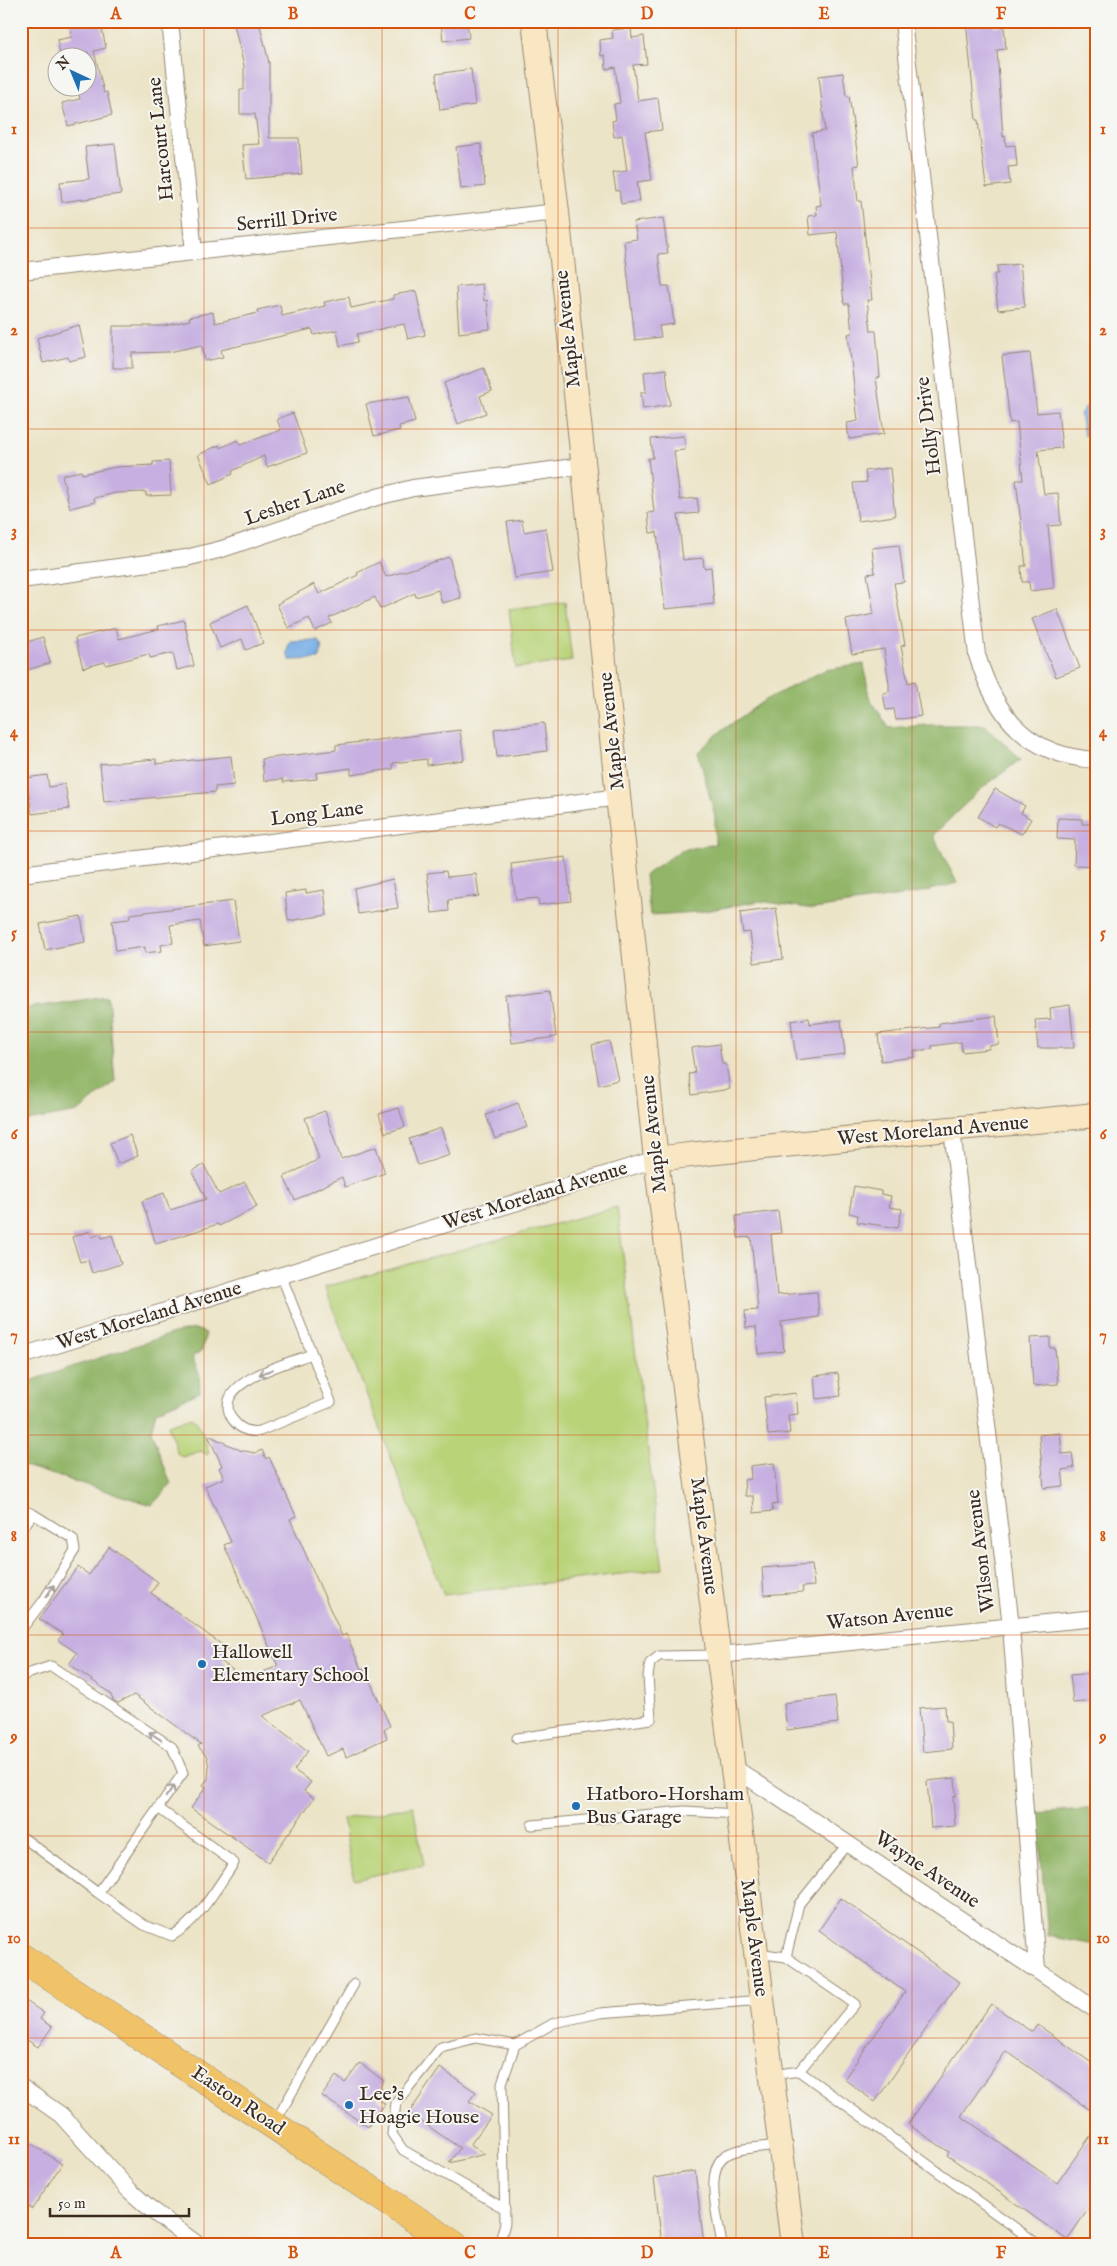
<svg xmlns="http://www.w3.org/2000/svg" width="1117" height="2266" viewBox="0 0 1117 2266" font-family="'IM FELL English',serif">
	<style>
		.green { fill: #b8d378; stroke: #7a7e4b }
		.forest { fill: #92b568; stroke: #667043 }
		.water { fill: #77aee6; stroke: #596c82 }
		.building { fill: #c7b0e1 }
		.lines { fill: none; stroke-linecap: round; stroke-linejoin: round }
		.lane-casing { stroke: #948772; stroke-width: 11 }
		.street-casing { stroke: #948772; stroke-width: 18 }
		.secondary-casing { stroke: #948772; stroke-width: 26 }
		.highway-casing { stroke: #948772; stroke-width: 29 }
		.lane { stroke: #fff; stroke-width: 9 }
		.street { stroke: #fff; stroke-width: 16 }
		.secondary { stroke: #f9e7c3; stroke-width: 24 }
		.highway { stroke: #f1c369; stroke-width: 28 }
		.oneway { stroke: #a79f9a }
		.grid { fill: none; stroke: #d7540e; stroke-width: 1; stroke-opacity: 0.55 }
		.poi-dot { fill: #1f6fb2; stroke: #f6f6f2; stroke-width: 2 }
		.labels { text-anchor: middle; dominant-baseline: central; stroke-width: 4; stroke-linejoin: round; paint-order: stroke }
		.street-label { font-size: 20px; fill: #3b2a1e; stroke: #f6f6f2 }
		.poi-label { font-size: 20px; fill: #3b2a1e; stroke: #f6f6f2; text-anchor: start }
		.neatline { fill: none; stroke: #d7540e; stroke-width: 2 }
		.grid-label { font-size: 16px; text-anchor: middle; font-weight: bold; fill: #d7540e }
	</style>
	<rect width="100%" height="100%" fill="#f6f6f2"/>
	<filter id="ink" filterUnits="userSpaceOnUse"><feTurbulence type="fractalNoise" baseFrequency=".02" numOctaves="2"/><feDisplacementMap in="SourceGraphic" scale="10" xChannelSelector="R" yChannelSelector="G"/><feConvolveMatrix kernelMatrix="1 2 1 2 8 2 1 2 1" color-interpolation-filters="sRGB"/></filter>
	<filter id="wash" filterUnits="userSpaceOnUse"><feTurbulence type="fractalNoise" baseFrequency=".0096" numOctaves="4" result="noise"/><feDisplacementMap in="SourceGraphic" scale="20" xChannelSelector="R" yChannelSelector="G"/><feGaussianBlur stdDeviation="1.12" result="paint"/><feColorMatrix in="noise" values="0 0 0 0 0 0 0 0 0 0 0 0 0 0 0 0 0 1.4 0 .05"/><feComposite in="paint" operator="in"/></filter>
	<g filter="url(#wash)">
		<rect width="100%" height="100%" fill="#ece4c7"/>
		<path class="green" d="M565,602L572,661L516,668L509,609Z
			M617,1207L663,1569L444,1595L325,1287Z
			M192,1417C201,1422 204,1441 209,1452L207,1455L201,1451L182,1457L177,1453L168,1425Z
			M413,1806L424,1865L354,1879L343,1819Z"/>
		<path class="forest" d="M864,664L869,697L889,728L927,725H985L1021,759L981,789L933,835L957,883L914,894L814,909L760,901L699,912L650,915L645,875L681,850L715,844V816L698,752L720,732L765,700L825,670Z
			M108,996L115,1081L78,1112L21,1122V1009Z
			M195,1329L206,1333L202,1350L192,1357L199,1373L200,1392L156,1411L151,1431L171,1484L152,1505L21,1465V1384L174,1333Z
			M1096,1808V1945L1048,1936L1037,1813Z"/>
		<path class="water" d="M1088,404L1096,410L1094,424L1096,434L1090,438L1084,435L1080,414Z
			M318,640L322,648L319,659L290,660C286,653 287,649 290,641Z"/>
		<g id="blocks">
			<path class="building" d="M69,21H96L97,25H101L106,48L94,51L104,93L107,92L112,115L68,126L62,103L80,99L77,88H88V52L61,58L57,40L72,37Z
				M233,21H259L269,63V138H299L302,174L246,179L242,145L259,144L255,114H240V90H244V66Z
				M441,21H467L469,38L443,41Z
				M966,21H993L994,27L1004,26L1006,49L997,50L1003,137L1005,136L1006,146L1015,145L1017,166L1008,167L1010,184L986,187L978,120H976Z
				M631,28L632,38L644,36L647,64L633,65L638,101L658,98L662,130L645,132L652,180L637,182L640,201L621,204L619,190L616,191L613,173L627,171L622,135L614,137L612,121L616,120L614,104L620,103L615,67L606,69L605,55L601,56L600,40L613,38L612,30Z
				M471,69L475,105L440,110L436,74Z
				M843,73L846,96H849L859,165L854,166L858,201H861L872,300H867L871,331H876L880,377L876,378L884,434L849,439L847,423L858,421L848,334L852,333L849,304H844L837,232L810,235L808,216L817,215L816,206L821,205L812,133L825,131L819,76Z
				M115,144L121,194L62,202L60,182L89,179L85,147Z
				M481,144L485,186L461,189L456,147Z
				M663,218L668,253L658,254L662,286H669L674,324L659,326L661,337L635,340L624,241L637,239L634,222Z
				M1020,264L1025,307L998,310L994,274H998L997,266Z
				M482,284L484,301L487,300L490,329L459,333L456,287Z
				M416,291L425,335L408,339L404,324L357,334L358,342L340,346L337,330L314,335L312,329L221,350L223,357L205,361L202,345L169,352L132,353V368H113V326H164L190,320L189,317L213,312L215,323L258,313L257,310L280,305L282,316L325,306L324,302L349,297L351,308L393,299V295Z
				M79,325L86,357L69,361L68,357L43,363L37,338Z
				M1030,353L1037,413L1058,411L1062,448L1038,450L1044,494L1058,493L1061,525L1048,526L1054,588L1030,591L1029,582H1022L1021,566H1026L1016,480H1023L1017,422L1010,423L1002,356Z
				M484,368L492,391L480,396L486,413L458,424L444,383Z
				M666,369L670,405L643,409L641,392H646L644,372Z
				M409,397L415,422L399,426L400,430L374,436L366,404Z
				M293,413L307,453L267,467L264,456L232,471L233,474L211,484L198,455L219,445L220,448L238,440L240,445L281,430L277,419Z
				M684,436L685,450L674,451L680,500L697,498L699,513L678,515L683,560L703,558L704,568L711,567L714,604L665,609L657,532L650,533L648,513L654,512L648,458H653L651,439Z
				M169,461L171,495L146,496V492L116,493L94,498L95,502L70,508L62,475L81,471L82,474L116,467L153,465V462Z
				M890,468L895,516L858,521L853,483L867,482L865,471Z
				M522,520L524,532L546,528L553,572L515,578L507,522Z
				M899,545L904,582L894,583L905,645L901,646L908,683L915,681L921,716L896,720L894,709L886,710L883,693L889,692V684L884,649L852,654L846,620L874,614L867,574L875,573L872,548Z
				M449,557L461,598L442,603L438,590L416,597L415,593L380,609L375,597L329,618L332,623L315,631L309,618L288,628L277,604L314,584L319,594L358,575L357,573L379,562L386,577Z
				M248,605L263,643L246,650L242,639L220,648L210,622Z
				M1057,609L1080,668L1056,677L1032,619Z
				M184,620L194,666L177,670L173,653L150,658L149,654L106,665L105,662L83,668L75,638L116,628L119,639L159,629L158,626Z
				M43,637L50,663L21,672V644Z
				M544,723L547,751L497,757L494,729Z
				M460,730L464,760L427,765V759L393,763V769L351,775V768L316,773L317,779L283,782V779L264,781L262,759L336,750V745Z
				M231,756L234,785L215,787V792L104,802L100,764L156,759V764Z
				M47,775L49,787L65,784L69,809L32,814L26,778Z
				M995,789L1025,806L1021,813L1031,819L1022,834L998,823L995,827L978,817Z
				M1058,818L1082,819V824H1092L1093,830H1096V866L1074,865L1075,840L1057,839Z
				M566,857L571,901L539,905L538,898L516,900L511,864Z
				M446,871L447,877L476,874L479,896L448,900L449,911L432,913L427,873Z
				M393,879L398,908L358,914L354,888Z
				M306,890V893L324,890L327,915L288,921L285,893Z
				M233,901L239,941L204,946L200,921L170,925L173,943L161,945L162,951L145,953V947L116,951L112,921L129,919L130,914Z
				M776,908L783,959L754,963L750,932L743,933L740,913Z
				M81,916L85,942L45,950L40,924Z
				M550,990L556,1037L512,1043L506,996Z
				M1070,1005L1074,1048H1038L1035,1020L1051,1019L1050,1008Z
				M996,1016L999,1044L989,1046V1049L962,1052L961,1042L932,1046V1049L914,1051L915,1057L881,1061L878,1034L939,1027V1023Z
				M809,1018L810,1024L841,1020L845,1054L796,1060L791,1021Z
				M609,1041L618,1080L599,1085L592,1045Z
				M719,1044L722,1064H726L730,1089L692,1095L689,1074L695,1073L691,1048Z
				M518,1103L527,1127L495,1139L486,1115Z
				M399,1108L405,1127L385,1133L379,1114Z
				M325,1111L341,1159L376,1147L385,1173L345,1187L342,1177L295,1200L284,1177L319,1159L305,1118Z
				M441,1128L450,1155L418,1165L409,1139Z
				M130,1135L138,1156L118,1164L110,1143Z
				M204,1165L219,1194L245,1182L257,1207L219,1226L218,1224L156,1244L142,1201L164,1193L170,1210L206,1199L192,1171Z
				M854,1186L881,1191V1194L891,1196L889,1207L902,1209L898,1228L857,1222L858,1215L849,1213Z
				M778,1211L781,1233L771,1234L777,1295L817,1292L819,1317L781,1322L784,1351L758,1354L756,1327L746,1328L745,1311L758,1310L751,1237L738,1238L736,1216Z
				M90,1231L92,1237L100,1234L102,1238L112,1235L121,1264L92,1273L88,1260L80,1262L72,1237Z
				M1050,1337V1348H1055L1058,1384L1033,1386L1030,1338Z
				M838,1373L841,1396L816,1399L814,1376Z
				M796,1393L798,1414L788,1415L790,1433L768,1435L764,1397Z
				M1060,1433L1062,1454L1072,1453L1074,1468L1062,1470L1064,1486L1044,1488L1039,1435Z
				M208,1435L240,1450L255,1453L262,1450L266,1459L269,1457L296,1516L290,1519L342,1636L346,1634L361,1669L364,1668L390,1726L384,1730L387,1738L346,1757L343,1749L326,1756L300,1700L262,1716L308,1751L294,1770L311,1782L304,1791L314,1798L268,1862L191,1808L206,1787L203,1785L208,1779L209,1768L207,1757L198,1746L201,1744L134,1695L118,1703L113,1700L110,1693L69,1664L77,1653L58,1640L63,1634L39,1619L78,1567L89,1575L109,1547L158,1582L151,1593L229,1650L222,1662L245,1679L278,1666L224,1545L231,1542L205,1486L224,1478L219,1468L222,1466Z
				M774,1463L778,1504L772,1505L773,1511L754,1513L753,1496H745L744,1480L751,1479L750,1466Z
				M812,1564L814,1586L802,1587L803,1592L764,1595L762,1568Z
				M1096,1673V1701L1073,1703L1070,1675Z
				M835,1696L838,1723L787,1730L784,1703Z
				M945,1706L946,1721H950L952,1749L923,1752L919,1708Z
				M955,1778L956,1796L953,1797L955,1826L931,1828L927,1781Z
				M841,1898L959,1982L875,2102L844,2079L905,1992L819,1930Z
				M21,1998L44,2013L40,2019L52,2027L38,2047L21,2036Z
				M991,2004L1032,2032L1038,2025L1096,2066V2114L1006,2051L961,2116L1057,2183L1096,2128V2198L1067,2240L947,2155L949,2152L908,2124Z
				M360,2063L384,2081L380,2087L382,2089L377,2098L385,2104L368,2127L322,2096L336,2076L345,2083Z
				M440,2068L476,2092L469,2101L492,2115L470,2145L485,2154L449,2163L460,2148L409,2113Z
				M21,2137L62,2164L32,2209L21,2202Z
				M695,2171L704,2245H662L654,2178Z"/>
		</g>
	</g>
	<g filter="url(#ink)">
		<use href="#blocks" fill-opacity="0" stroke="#948772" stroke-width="1"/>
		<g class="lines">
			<g class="lane-casing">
				<path id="lane" d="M281,1275L331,1402L260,1431C249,1433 240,1429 233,1420C207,1383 289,1363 312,1354
					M21,1509L33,1514L21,1530
					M21,1630L44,1600L75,1550L73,1539L33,1514
					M21,1679L24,1675L51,1666L172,1747L183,1773L98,1893L21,1836
					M517,1738L651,1719L648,1677L650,1663L659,1656L718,1655
					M532,1825L684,1811L738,1814
					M98,1893L144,1925L172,1936C200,1919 216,1889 234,1863L158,1808
					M757,1953L786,1957L855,2004L799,2071L773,2075
					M786,1957L799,1904L848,1843
					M799,2071L1039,2245
					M275,2122L354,1984
					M505,2209L403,2150L392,2134L396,2103L441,2047L476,2038L515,2045
					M499,2245L505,2223L502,2083L515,2045L554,2023L600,2013L762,2000
					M722,2245C719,2223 703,2169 726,2155C740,2147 764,2147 780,2145"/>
			</g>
			<g class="street-casing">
				<path id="street" d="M170,21L194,252
					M903,21L977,655C996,717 1028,756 1096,760
					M21,271L557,212
					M21,580L186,558L222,549L377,497L413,488L582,466
					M21,874L619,797
					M952,1130L1011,1626L1037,1969
					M21,1356L656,1159
					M719,1655L1096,1618
					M733,1767L1096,2010
					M21,2087L61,2115L130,2191L154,2212L198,2245"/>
			</g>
			<g class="secondary-casing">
				<path id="secondary" d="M534,21L557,212L656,1159L793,2245
					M656,1159C802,1141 949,1130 1096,1115"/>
			</g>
			<g class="highway-casing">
				<path id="highway" d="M21,1957L454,2245"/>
			</g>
			<use href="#lane" class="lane"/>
			<use href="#street" class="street"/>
			<use href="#secondary" class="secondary"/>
			<use href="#highway" class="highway"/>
		</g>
		<defs><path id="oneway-shaft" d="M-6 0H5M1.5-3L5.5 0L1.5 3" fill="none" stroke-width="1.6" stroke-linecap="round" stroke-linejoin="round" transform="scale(1.25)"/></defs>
		<g class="oneway">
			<use href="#oneway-shaft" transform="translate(266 1372) rotate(159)"/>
			<use href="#oneway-shaft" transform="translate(50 1591) rotate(-57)"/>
			<use href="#oneway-shaft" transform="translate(155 1736) rotate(-146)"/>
			<use href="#oneway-shaft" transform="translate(170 1791) rotate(-55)"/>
		</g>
	</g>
	<path class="grid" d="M204,21V2245M382,21V2245M558,21V2245M736,21V2245M912,21V2245M21,228H1096M21,429H1096M21,630H1096M21,831H1096M21,1032H1096M21,1234H1096M21,1435H1096M21,1635H1096M21,1836H1096M21,2038H1096"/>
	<g class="poi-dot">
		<circle cx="202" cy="1664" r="5"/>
		<circle cx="576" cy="1806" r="5"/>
		<circle cx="349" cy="2105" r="5"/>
	</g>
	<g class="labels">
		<g class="street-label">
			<text transform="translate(161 139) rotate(-96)">Harcourt Lane</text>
			<text transform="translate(287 220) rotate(-6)">Serrill Drive</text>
			<text transform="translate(568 329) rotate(-96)">Maple Avenue</text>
			<text transform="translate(929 426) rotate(-97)">Holly Drive</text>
			<text transform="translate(295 503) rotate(-19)">Lesher Lane</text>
			<text transform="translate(612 731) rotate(-96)">Maple Avenue</text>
			<text transform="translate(317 814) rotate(-7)">Long Lane</text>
			<text transform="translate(933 1131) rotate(-5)">West Moreland Avenue</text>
			<text transform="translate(654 1134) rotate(-96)">Maple Avenue</text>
			<text transform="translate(535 1196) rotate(-17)">West Moreland Avenue</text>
			<text transform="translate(149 1316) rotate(-17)">West Moreland Avenue</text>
			<text transform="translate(704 1536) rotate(83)">Maple Avenue</text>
			<text transform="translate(981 1551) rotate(-97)">Wilson Avenue</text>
			<text transform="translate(890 1617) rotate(-6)">Watson Avenue</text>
			<text transform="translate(927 1870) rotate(34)">Wayne Avenue</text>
			<text transform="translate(754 1938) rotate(83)">Maple Avenue</text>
			<text transform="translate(238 2101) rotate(34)">Easton Road</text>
		</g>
		<g class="poi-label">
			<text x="212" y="1652">Hallowell<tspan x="212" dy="23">Elementary School</tspan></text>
			<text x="586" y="1794">Hatboro-Horsham<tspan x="586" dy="23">Bus Garage</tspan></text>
			<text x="359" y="2094">Lee's<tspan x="359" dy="23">Hoagie House</tspan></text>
		</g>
	</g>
	<rect width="1117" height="2266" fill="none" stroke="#f6f6f2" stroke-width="55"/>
	<g transform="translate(72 72) rotate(316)"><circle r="24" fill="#f6f6f2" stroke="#aba49d"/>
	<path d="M0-4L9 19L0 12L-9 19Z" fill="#1f6fb2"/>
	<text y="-8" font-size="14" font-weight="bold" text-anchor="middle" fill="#3b2a1e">N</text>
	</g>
	<path d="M50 2208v8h139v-8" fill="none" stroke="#3b2a1e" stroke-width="2.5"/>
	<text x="58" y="2208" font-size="15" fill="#3b2a1e" stroke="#f6f6f2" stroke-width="4" paint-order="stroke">50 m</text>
	<rect x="28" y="28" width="1062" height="2210" class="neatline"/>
	<g class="grid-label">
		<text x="116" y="19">A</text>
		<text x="293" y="19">B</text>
		<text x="470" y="19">C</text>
		<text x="647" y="19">D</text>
		<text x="824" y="19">E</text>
		<text x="1001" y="19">F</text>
		<text x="14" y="134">1</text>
		<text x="1103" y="134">1</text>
		<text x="14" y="335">2</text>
		<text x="1103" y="335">2</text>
		<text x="14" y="536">3</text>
		<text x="1103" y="536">3</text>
		<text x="14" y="737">4</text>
		<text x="1103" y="737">4</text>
		<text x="14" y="938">5</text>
		<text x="1103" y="938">5</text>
		<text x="14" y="1139">6</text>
		<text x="1103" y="1139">6</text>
		<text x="14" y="1340">7</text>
		<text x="1103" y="1340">7</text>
		<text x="14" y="1541">8</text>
		<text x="1103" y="1541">8</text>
		<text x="14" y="1742">9</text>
		<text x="1103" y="1742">9</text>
		<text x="14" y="1943">10</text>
		<text x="1103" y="1943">10</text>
		<text x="14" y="2144">11</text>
		<text x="1103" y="2144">11</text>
		<text x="116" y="2258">A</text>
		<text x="293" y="2258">B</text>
		<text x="470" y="2258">C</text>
		<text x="647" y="2258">D</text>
		<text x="824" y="2258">E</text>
		<text x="1001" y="2258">F</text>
	</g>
</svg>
